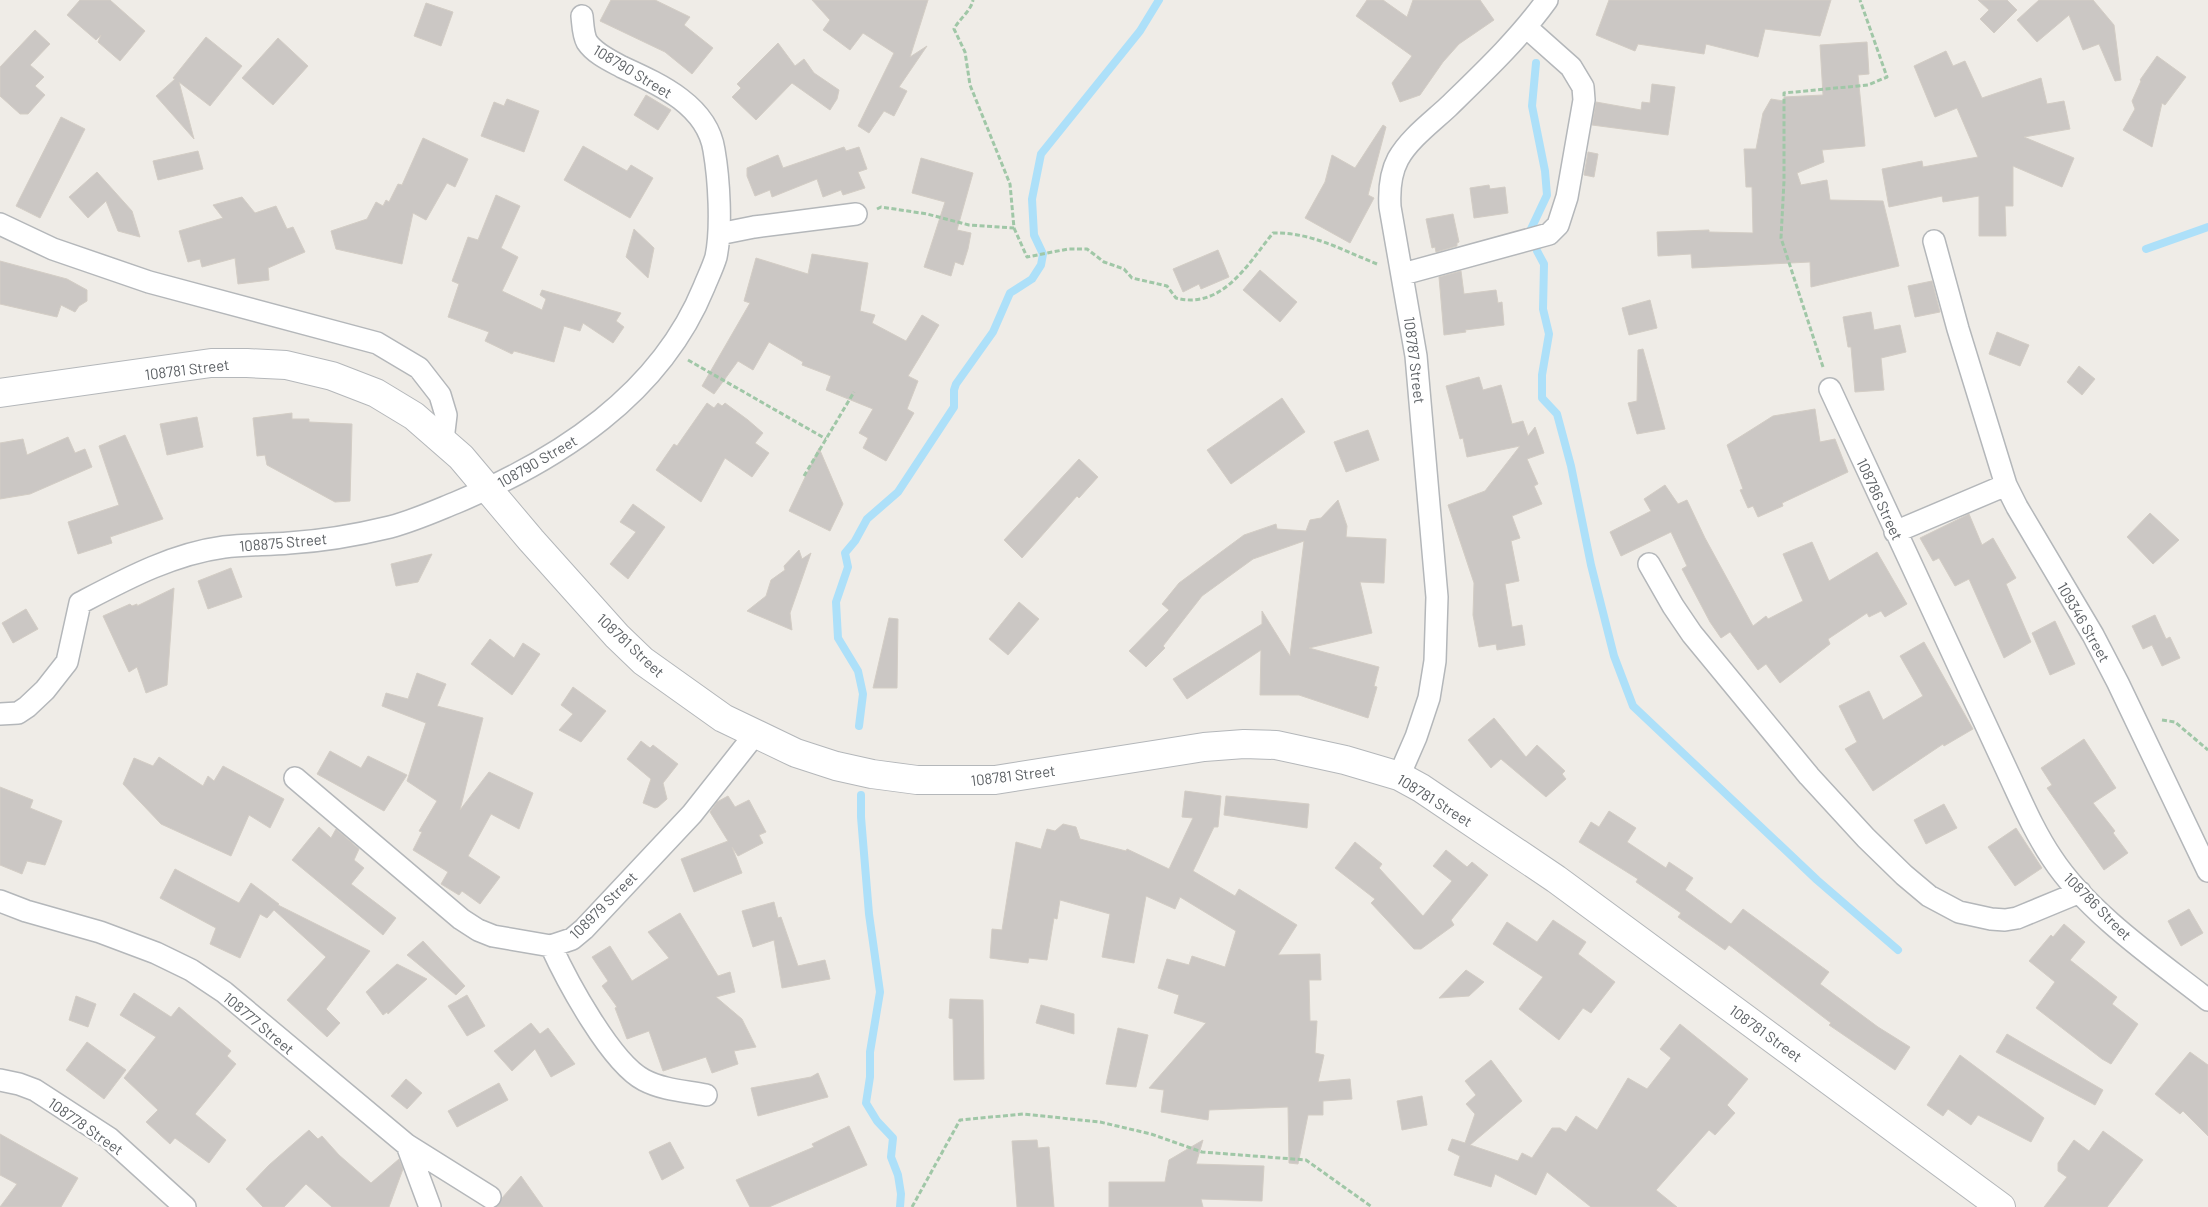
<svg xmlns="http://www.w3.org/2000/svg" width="2208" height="1207" viewBox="0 0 2208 1207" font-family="Barlow,sans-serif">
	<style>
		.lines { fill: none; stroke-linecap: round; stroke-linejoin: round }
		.stream { stroke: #ade0f9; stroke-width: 8 }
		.building { fill: #cbc7c4; stroke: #d3cdc5 }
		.minor-casing { stroke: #b4b7ba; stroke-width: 24 }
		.tertiary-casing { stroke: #b4b7ba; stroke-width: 30 }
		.path { stroke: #a0c7a7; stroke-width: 3; stroke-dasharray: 5 2.5; stroke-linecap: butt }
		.minor { stroke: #fff; stroke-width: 21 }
		.tertiary { stroke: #fff; stroke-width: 28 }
		.labels { text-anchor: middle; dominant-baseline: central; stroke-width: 5; stroke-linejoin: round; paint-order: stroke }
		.street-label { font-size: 15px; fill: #5e6266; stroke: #fff }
	</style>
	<rect width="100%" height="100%" fill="#efece7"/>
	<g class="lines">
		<path class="stream" d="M1536,63L1532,106L1545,171L1547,195L1531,229L1537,251L1544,264L1543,309L1549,334L1542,375V398L1557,414L1571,466L1591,565L1614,656L1633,706L1817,880L1898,950
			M2146,249L2208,227
			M859,726L863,694L858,671L838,638L836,602L848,567L845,553L855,541L867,519L898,492L954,407V390L956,384L993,332L1010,293L1032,279L1041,265L1043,254L1034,235L1032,199L1041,154L1140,31L1159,0
			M861,795V817L869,914L880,992L870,1052V1077L866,1103L877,1121L893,1138L891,1157L898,1175L901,1194L900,1207"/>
	</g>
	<path class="building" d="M80,0H110L145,31L120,61L98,42L101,35L96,40L67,15Z
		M611,0H655L690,17L684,25L713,48L692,74L665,52L600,21Z
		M812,0H928L910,57L927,46L899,87L907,91L894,116L884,111L869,133L858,126L894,53L863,33L850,50L823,30L830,20Z
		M1367,0H1383L1407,17L1413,0H1480L1494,20L1459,44L1443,62L1420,95L1400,102L1392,83L1412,56L1356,16Z
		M1609,0H1831L1820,36L1765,29L1758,57L1706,44L1704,54L1638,44L1635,51L1596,35Z
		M1978,0H2007L2017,10L1994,33L1980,19L1989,10Z
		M2039,0H2093L2114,25L2121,80L2115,81L2099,44L2083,50L2069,15L2037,42L2017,20Z
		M426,3L453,12L441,46L414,36Z
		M35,30L50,44L30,65L44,77L35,86L45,95L28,114H20L0,96V67Z
		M206,37L242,66L210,106L179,82L194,139L156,96L175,79L173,78Z
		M278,38L308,66L273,105L242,78Z
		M1867,42L1869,74L1858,75L1865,146L1822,150L1824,162L1797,173L1801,185L1827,180L1830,200L1883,201L1899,266L1811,287L1810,262L1692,268L1691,254L1658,256L1657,232L1709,230V232L1753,233L1752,187H1746L1744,149H1756L1763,113L1771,99L1784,101V97L1823,95L1820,45Z
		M778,43L795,66L804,59L814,73L839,90L837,99L830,110L792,83L756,120L732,97L741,88L737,84Z
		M1946,51L1953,66L1965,61L1982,98L2041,78L2047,104L2064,101L2070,129L2024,137L2074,158L2062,187L2013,166V206H2005L2006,236H1979V196L1943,202L1942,196L1889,207L1882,169L1922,161L1923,167L1978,157L1957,108L1935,117L1914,66Z
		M2157,56L2186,77L2165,105L2162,103L2152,147L2123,130L2135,109L2132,101L2141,81L2140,80Z
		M1652,84L1675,87L1668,135L1592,125L1596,102L1641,110L1642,102L1650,103Z
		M646,95L671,110L658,130L634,115Z
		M507,99L539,111L524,152L481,136L494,102L504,106Z
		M61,117L85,129L40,218L16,206Z
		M1383,125L1386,127L1368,195L1374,198L1350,243L1305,218L1325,182L1332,155L1355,168Z
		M423,138L468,159L455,187L447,183L426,220L413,213L402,264L336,249L331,231L367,219L376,202L383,206L386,200L389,202L398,184L402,185Z
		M583,146L627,171L631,165L653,178L630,218L564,180Z
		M844,147L846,151L859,147L867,169L858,172L865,188L843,195L841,190L823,197L817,179L772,197L770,190L755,196L747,176V168L778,155L783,168Z
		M198,151L203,169L158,180L153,161Z
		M1588,152L1598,154L1594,177L1584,175Z
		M921,158L973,173L957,230L971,233L968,249L963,265L955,262L951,276L924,267L945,202L912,193Z
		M97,172L132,211L140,237L118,231L106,201L88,218L69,197Z
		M1489,185L1490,189L1505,187L1508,213L1474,218L1470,188Z
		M496,195L520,206L501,248L518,257L502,291L542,310L546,299L540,295L542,290L621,313L616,321L624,327L613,343L583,323L580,331L564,326L554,362L514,351L512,354L485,341L489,332L448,317L459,284L452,281L468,237L478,240Z
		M242,197L255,213L276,206L287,229L293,227L305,252L268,268L269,280L238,284L235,258L202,267L200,259L188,262L179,231L223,218L213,205Z
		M1453,214L1459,242L1457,243V246L1436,252L1435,247L1432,248L1426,219Z
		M634,229L654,248L648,278L626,257Z
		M1218,250L1229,277L1201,289L1199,284L1183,292L1173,269Z
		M812,254L868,263L860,311L875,315L872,323L906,341L922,315L939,325L908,376L918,381L907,409L914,413L886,461L863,448L868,438L859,433L873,409L826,390L831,376L802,365L803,362L769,342L753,370L738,361L714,394L702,386L750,303L744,301L756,258L808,274Z
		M0,261L67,279L87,290V301L79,306L75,312L61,305L57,317L0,304Z
		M1260,270L1297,302L1280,322L1243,290Z
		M1461,271L1464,294L1496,290L1498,303L1502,302L1504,325L1465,330L1466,332L1444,335L1439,277Z
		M1932,281L1940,312L1915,317L1908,286Z
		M1650,300L1657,328L1629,335L1622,308Z
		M1871,312L1874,330L1900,325L1906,352L1881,358L1884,390L1855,392L1851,347H1848L1843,317Z
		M1997,332L2029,345L2020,366L1989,354Z
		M1643,349L1665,429L1637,434L1628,403L1637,401L1638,350Z
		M2079,366L2095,379L2082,395L2067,382Z
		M1479,377L1483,390L1501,385L1512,424L1523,421L1528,436L1535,427L1544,453L1527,459L1538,484L1534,486L1542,504L1512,516L1520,538L1511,541L1519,581L1505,584L1512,627L1522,625L1525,645L1497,650L1496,644L1479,647L1473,615L1474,583L1448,505L1485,491L1520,446L1467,457L1463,438L1460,439L1446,386Z
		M1282,398L1305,432L1231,484L1207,450Z
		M707,403L714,408L718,403L722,406L725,403L748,420L763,433L755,443L769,453L752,477L725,458L701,502L656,470L674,444L677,446Z
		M1815,409L1820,442L1835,439L1848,472L1782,503L1783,506L1758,517L1753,506L1748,508L1740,490L1743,489L1727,445L1773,416Z
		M292,413V419H309V422L352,424L350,501L335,502L267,465L265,455L257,456L253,418Z
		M197,417L203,447L167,455L160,424Z
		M1368,430L1379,460L1346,472L1334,442Z
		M125,435L163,519L110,537L112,543L78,554L68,522L119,505L99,446Z
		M68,437L75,453L85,449L92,467L30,494L0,499V443L23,439L27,455Z
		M819,448L843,504L830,531L789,511Z
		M1079,459L1098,477L1079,498L1077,496L1022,558L1004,540Z
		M1665,485L1678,504L1687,500L1705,538L1753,626L1766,616L1768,619L1803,601L1783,554L1812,542L1829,581L1877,552L1907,604L1885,617L1881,611L1869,617L1867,613L1828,639L1830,644L1780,683L1766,664L1758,670L1730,632L1721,638L1710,622L1682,569L1687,566L1671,532L1621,556L1610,532L1651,511L1644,499Z
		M1338,500L1347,526L1346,537L1386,539L1384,583L1360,582L1372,633L1309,648L1379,667L1374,686L1377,687L1368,718L1299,695H1260L1261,650L1187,699L1173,679L1262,624V611L1290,656L1304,541L1253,559L1202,596L1163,646L1165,648L1146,667L1129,651L1169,610L1162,604L1179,583L1244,535L1276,524L1277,529L1306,531L1310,520L1321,518Z
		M633,504L665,527L628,579L610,564L636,532L620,522Z
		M2150,513L2179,540L2153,564L2127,537Z
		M1969,514L1982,545L1993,538L2016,578L2006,584L2031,642L2004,658L1969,579L1955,586L1939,558L1933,561L1920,538Z
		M799,550L802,559L811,553L790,613L792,630L747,611L766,596L771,580L785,570L784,566Z
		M432,554L418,582L396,586L391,564Z
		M231,568L242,597L208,609L198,581Z
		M174,588L167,685L146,693L137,667L129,672L103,616L130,604L132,606L137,604V606Z
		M1019,602L1039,619L1008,655L989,639Z
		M26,609L38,629L13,643L2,623Z
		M2155,615L2166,639L2170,637L2180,658L2162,666L2152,645L2143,649L2132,626Z
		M889,618L898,619L897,688H873Z
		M2055,621L2075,664L2050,675L2032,633Z
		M490,639L514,658L523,643L540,654L512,695L471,664Z
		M1924,642L1973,729L1944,746L1943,744L1873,791L1845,749L1857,742L1839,706L1869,691L1883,720L1923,696L1900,656Z
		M417,673L446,684L437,706L483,718L460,810L489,772L533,793L519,829L491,814L468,856L500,877L480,904L462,891L459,895L441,884L448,872L413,850L422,832L419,831L437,801L407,781L426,723L382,706L386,693L408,699Z
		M573,687L606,711L581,742L559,730L573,714L561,705Z
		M1494,718L1526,757L1537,745L1565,771L1562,774L1566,779L1546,797L1501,759L1491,768L1468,740Z
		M2084,739L2116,788L2093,803L2115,831L2113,833L2128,853L2104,870L2047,788L2052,785L2041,768Z
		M641,741L650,748L653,745L678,764L663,783L667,799L658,807L655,808L643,803L651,779L627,759Z
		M330,751L361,768L368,756L407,775L384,811L317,774Z
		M159,757L203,786L208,776L214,781L223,766L284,799L270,828L249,815L231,856L161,824L123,784L134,758L153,766Z
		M0,787L33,800L30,808L62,821L45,865L27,861L22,874L0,865Z
		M1185,791L1221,796L1218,827H1214L1193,871L1235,896L1239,889L1297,925L1278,955L1320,954L1321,980H1309L1310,1021H1317L1315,1053L1324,1055L1318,1082L1350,1079L1352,1099L1323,1101V1115H1308L1298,1164L1289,1163L1288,1107L1209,1110L1208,1120L1161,1112L1164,1090L1149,1088L1206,1023L1174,1013L1179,995L1158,988L1167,959L1189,965L1192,956L1225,967L1236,931L1180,897L1175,909L1146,896L1134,963L1102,957L1110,914L1060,900L1057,919L1054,918L1047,960L1029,958L1028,963L990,958L992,929L1002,930L1016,842L1041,849L1047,829L1055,831L1063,824L1076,827L1080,839L1126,851L1127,849L1169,869L1193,818L1182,817Z
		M728,796L735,807L749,800L766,832L759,835L763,843L738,856L732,847L742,873L694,892L681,859L728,841L710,812L717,802Z
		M1226,796L1309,804L1307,828L1224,815Z
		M1944,804L1957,828L1926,844L1914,820Z
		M1609,811L1636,828L1627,842L1666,868L1669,862L1693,878L1685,890L1731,924L1743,909L1829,972L1820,984L1878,1027L1910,1047L1895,1070L1829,1025L1831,1023L1729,945L1725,950L1678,917L1681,913L1636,882L1638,879L1579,842L1591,822L1599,827Z
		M319,827L331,838L336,829L359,849L354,860L364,868L351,884L396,918L383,935L292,860Z
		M2016,828L2042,868L2015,886L1988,847Z
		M1355,842L1382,864L1379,868L1423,916L1452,881L1433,866L1446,850L1467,867L1472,862L1488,875L1451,920L1454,925L1421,949H1414L1371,903L1375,899L1335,868Z
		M175,869L239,903L251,883L279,904L278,905L370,951L326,1009L340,1023L327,1037L287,1000L326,957L274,910L267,918L260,914L240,958L210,944L216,928L160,898Z
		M774,902L778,918L781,917L798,966L825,960L830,979L782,988L774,940L753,947L742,911Z
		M2189,909L2203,933L2181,946L2168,921Z
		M680,913L718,976L730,972L735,992L716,997L742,1019L756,1047L734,1051L738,1064L712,1073L706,1057L663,1071L649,1031L627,1039L615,1008L617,1007L602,986L608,981L592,957L610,946L632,981L669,958L648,932Z
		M1553,920L1586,942L1578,954L1615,982L1591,1013L1583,1008L1559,1040L1519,1009L1543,977L1493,944L1507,922L1537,942Z
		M2064,924L2085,942L2070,960L2117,997L2112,1004L2138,1024L2111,1064L2102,1059L2036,1008L2055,982L2029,961L2051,935L2053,937Z
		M423,941L465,986L456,995L407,955Z
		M397,964L427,979L388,1014L387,1012L383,1015L366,992Z
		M1466,970L1484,982L1469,996L1439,998Z
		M134,993L171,1017L179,1007L231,1051L227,1056L236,1064L195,1114L226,1140L209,1163L175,1138L170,1144L146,1122L158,1110L124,1078L156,1037L120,1015Z
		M467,995L485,1026L467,1036L448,1006Z
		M76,996L96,1004L88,1027L69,1020Z
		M950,999L983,1000L984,1079L954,1080L953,1019L949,1018Z
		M1041,1005L1074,1014V1034L1036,1023Z
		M531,1023L540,1034L548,1028L575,1064L551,1077L535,1049L512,1071L494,1051Z
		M1680,1024L1748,1079L1727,1105L1735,1113L1715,1135L1709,1130L1656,1190L1677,1207H1591L1547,1172L1536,1195L1495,1174L1491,1187L1454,1175L1460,1156L1448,1150L1452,1139L1465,1143L1475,1114L1466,1104L1476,1095L1465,1081L1491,1060L1522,1101L1470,1145L1518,1161L1522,1153L1532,1158L1552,1128H1560L1566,1132L1576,1116L1597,1130L1628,1078L1647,1089L1671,1058L1660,1049Z
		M1118,1028L1148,1035L1136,1087L1106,1084Z
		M2007,1034L2103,1090L2095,1105L1996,1052Z
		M87,1042L126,1070L104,1099L66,1070Z
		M2190,1052L2208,1065V1136L2183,1111L2180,1114L2155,1094Z
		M1960,1055L2044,1118L2031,1142L1978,1115L1971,1125L1948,1109L1943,1116L1927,1105Z
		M818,1073L828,1097L758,1116L751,1088L811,1077Z
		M406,1079L422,1093L407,1109L391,1096Z
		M499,1083L508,1100L457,1127L448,1111Z
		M1422,1096L1427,1125L1402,1130L1397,1101Z
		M849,1126L867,1165L769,1207H750L736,1180L814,1147L812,1144Z
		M309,1130L318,1139L322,1136L339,1155L371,1183L399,1159L403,1169L389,1207H332L306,1184L284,1207H263L246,1189L269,1165Z
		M2103,1131L2143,1160L2107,1207H2044L2067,1177L2058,1171V1163L2074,1140L2089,1151Z
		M0,1134L78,1178L61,1207H0L17,1184L0,1175Z
		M1037,1140L1038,1148L1049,1147L1054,1207H1017L1012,1141Z
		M1203,1140L1196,1164L1264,1166L1262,1201L1201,1199L1203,1207H1109V1182H1165L1169,1160Z
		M670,1142L684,1168L662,1180L649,1152Z
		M521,1176L543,1207H497L502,1198Z"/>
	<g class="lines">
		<g class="minor-casing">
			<path id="minor" d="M0,224L53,249L149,282L377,343L419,368L440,395L446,415L443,440
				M719,234L754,227L856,214
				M1934,241L1958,329L2006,485
				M1403,274L1549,234L1558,225L1567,197L1584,100L1583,87L1571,67L1526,27
				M1830,389L2010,777C2023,805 2035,833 2052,858C2088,913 2157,960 2208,1000
				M1895,532L2006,485L2017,507L2093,635L2118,683L2208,871
				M1649,564L1673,606L1692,634L1809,776L1866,838L1904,875L1929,896L1959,912L1991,919L2005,920L2017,918L2080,892
				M0,714L18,713L27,707L45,690L67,662L80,603C126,579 172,554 224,547C246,544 268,545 289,543C323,541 357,535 390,527C413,521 433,512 455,503C558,460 660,395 704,287C708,277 713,267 716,257C722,228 719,179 714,150C707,105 659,84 622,67C611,61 595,54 587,42C583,35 583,25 582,16
				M1399,776L1416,737L1429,698L1435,661L1437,597L1416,356L1390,207C1389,190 1390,174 1398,159C1409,139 1432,122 1448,107C1483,73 1519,39 1547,0
				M295,778L461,919L478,930L493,936L551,946L572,939L584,929L692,814L756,733
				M0,901L26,911L100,932L156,953L191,970L224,992L407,1145L490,1197
				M551,946C567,981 611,1063 644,1080C663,1090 685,1091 706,1095
				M0,1080L19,1084L35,1090L109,1138L185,1207
				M407,1145L430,1207"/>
		</g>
		<g class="tertiary-casing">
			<path id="tertiary" d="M0,393L211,363H247L286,365L332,376L376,393L414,416L461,457L531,540L617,636L643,661L723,718L796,753L836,766L872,774L917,780H995L1204,747L1244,744L1276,745L1345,760L1399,776L1421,788L1556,879L2001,1207"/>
		</g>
		<path class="path" d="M877,209L881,207L927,214L969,225L1014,228L1010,184L970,85L965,52L954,29C959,19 971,11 973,0
			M1014,228L1027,257L1068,249H1087L1104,262L1124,269L1132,278L1167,286L1176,298C1222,310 1248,264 1273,233C1311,232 1342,250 1377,264
			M688,360L826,439
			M1823,367L1781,238L1784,181V93L1868,85L1887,77L1860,0
			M804,476L854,392
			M2162,720L2175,722L2208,750
			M912,1207L960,1120L1023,1114L1100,1122L1151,1134L1202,1152L1306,1160L1372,1207"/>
		<use href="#minor" class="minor"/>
		<use href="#tertiary" class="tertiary"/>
	</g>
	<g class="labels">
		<g class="street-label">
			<text transform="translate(633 71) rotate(31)">108790 Street</text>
			<text transform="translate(1415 360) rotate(83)">108787 Street</text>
			<text transform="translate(187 369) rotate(-7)">108781 Street</text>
			<text transform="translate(537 461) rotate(-30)">108790 Street</text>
			<text transform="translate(1880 499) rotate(65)">108786 Street</text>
			<text transform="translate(283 542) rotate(-5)">108875 Street</text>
			<text transform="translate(2084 622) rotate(60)">109346 Street</text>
			<text transform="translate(631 645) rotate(43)">108781 Street</text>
			<text transform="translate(1013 775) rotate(-7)">108781 Street</text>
			<text transform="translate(1435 800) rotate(32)">108781 Street</text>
			<text transform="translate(603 905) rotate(-45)">108979 Street</text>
			<text transform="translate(2098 906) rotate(45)">108786 Street</text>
			<text transform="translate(259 1023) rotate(40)">108777 Street</text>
			<text transform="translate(1766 1033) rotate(36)">108781 Street</text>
			<text transform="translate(86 1126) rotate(35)">108778 Street</text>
		</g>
	</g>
</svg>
